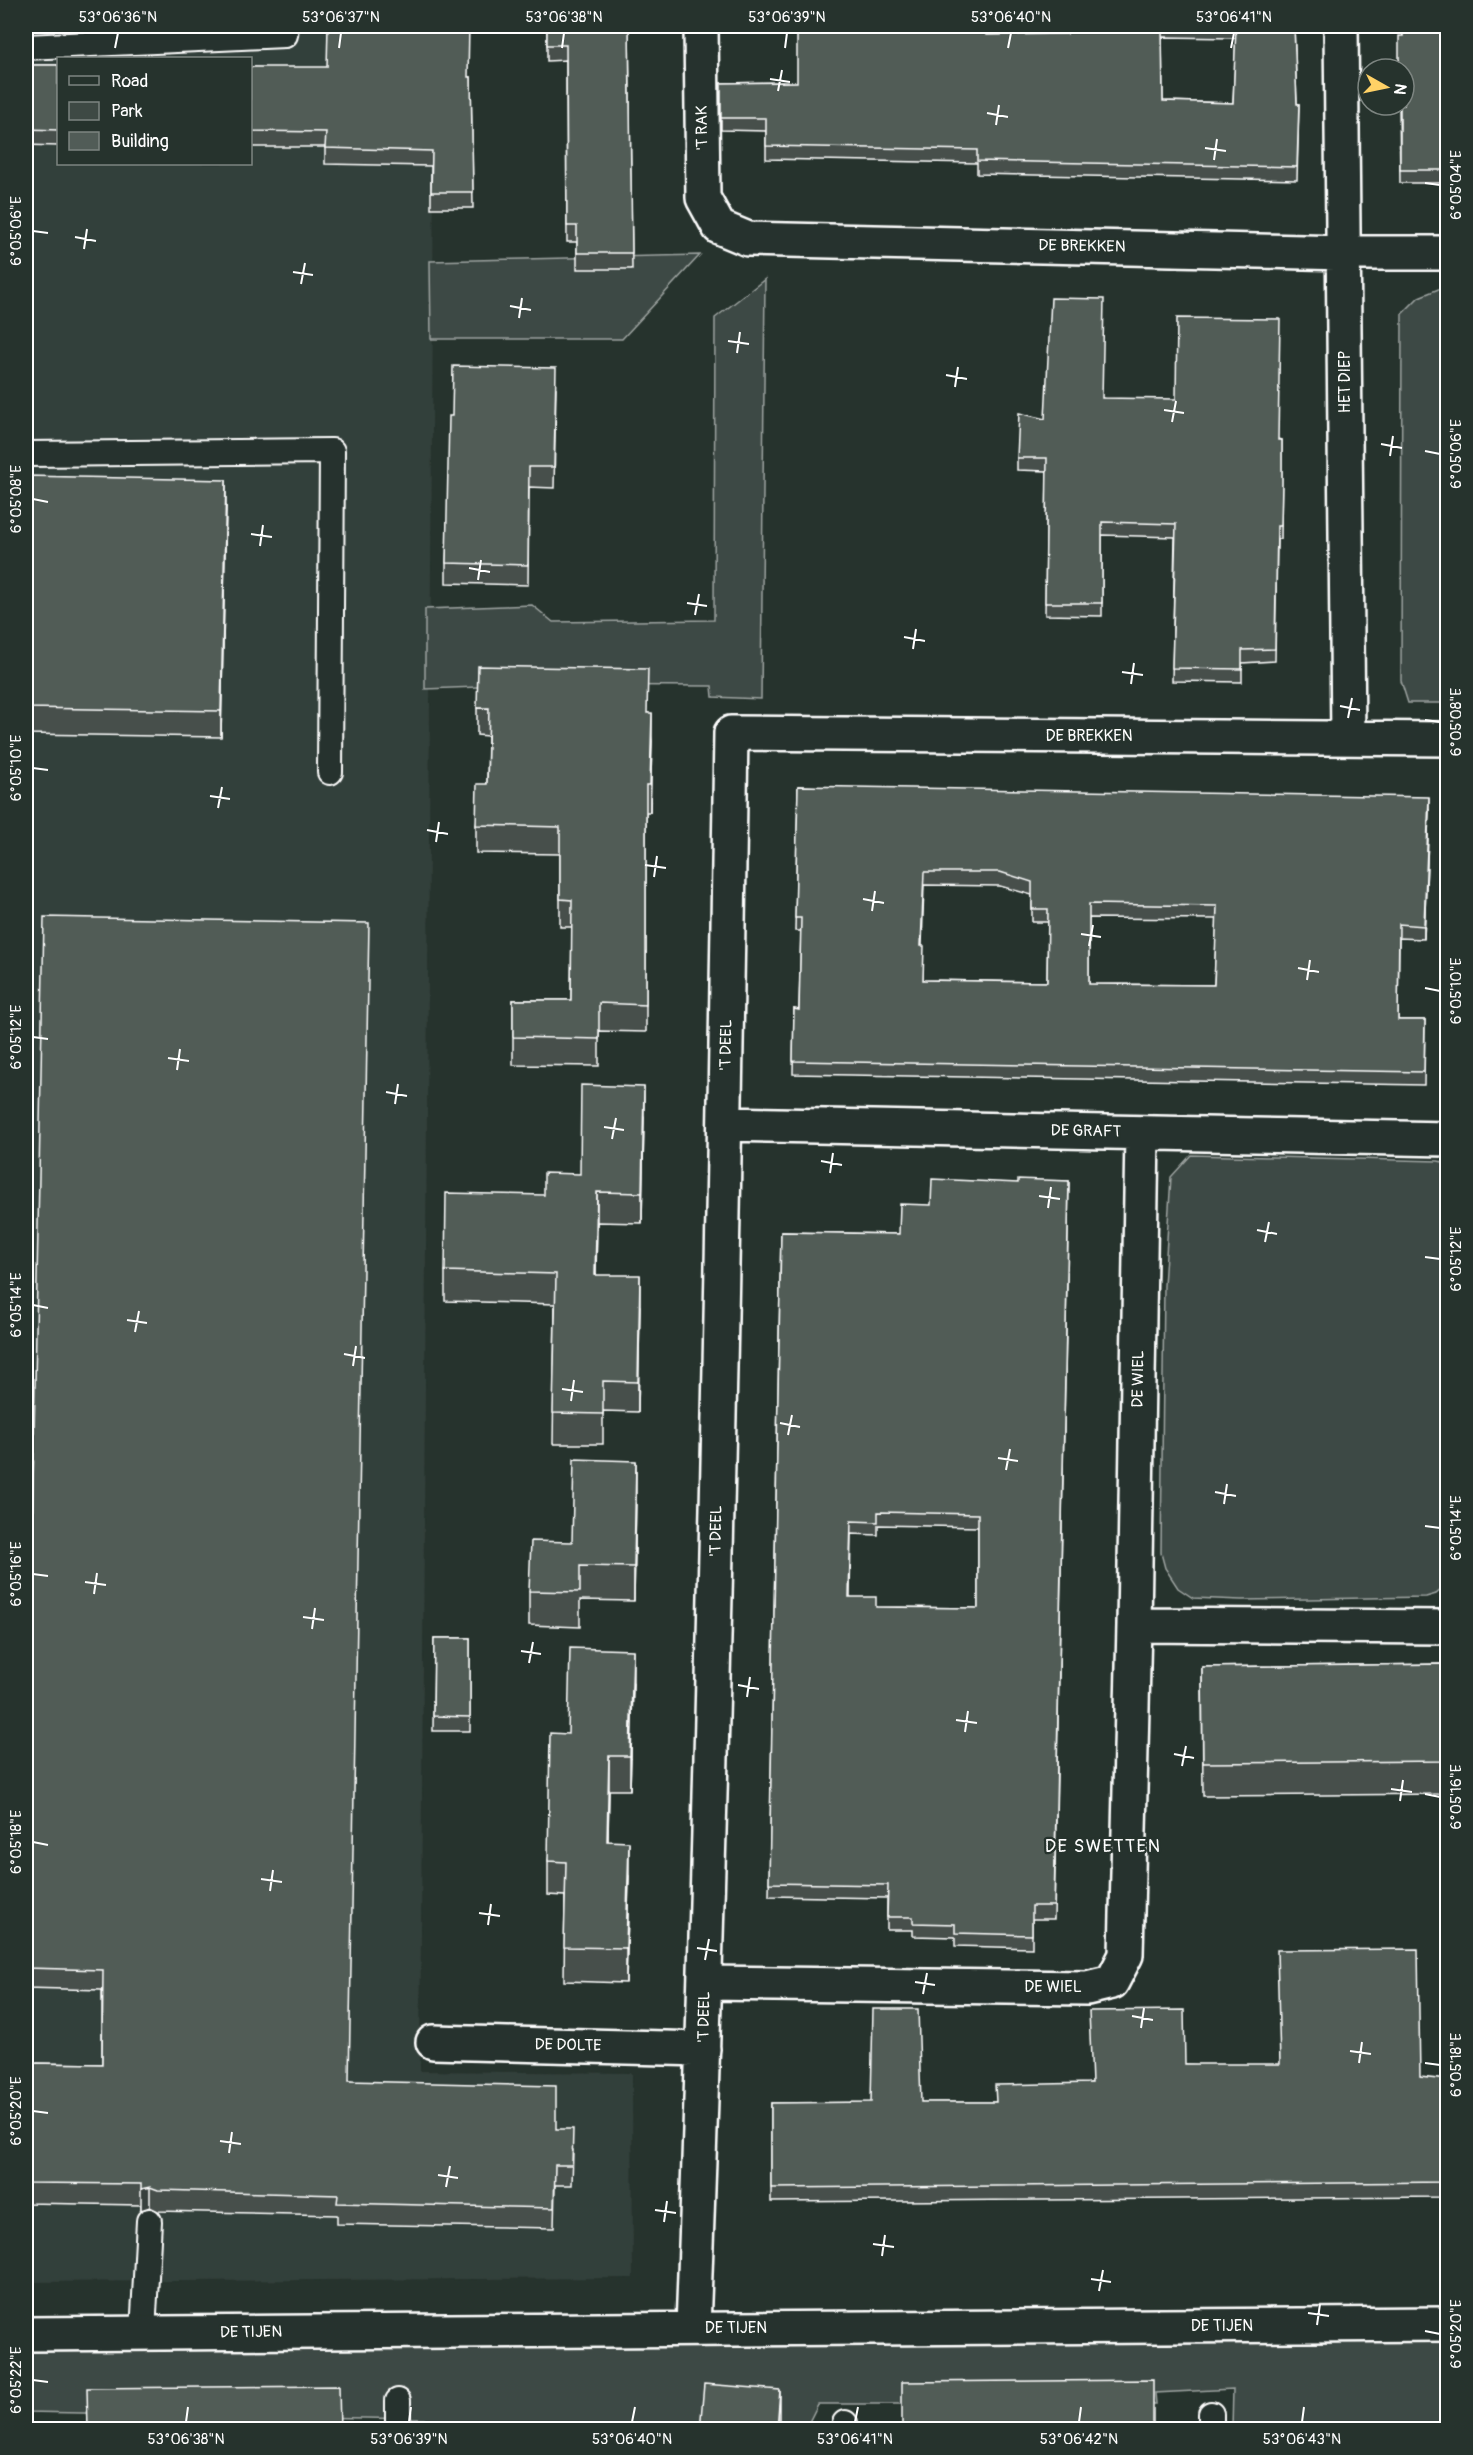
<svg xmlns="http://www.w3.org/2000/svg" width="1473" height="2455" viewBox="0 0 1473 2455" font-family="Pangolin,sans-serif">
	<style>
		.built { fill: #333f3a; fill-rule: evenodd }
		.green { fill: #3e4944; stroke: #9ea4a2; stroke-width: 1.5 }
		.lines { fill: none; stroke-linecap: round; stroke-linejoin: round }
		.lane-casing { stroke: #fff; stroke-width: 28 }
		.street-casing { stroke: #fff; stroke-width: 38 }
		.lane { stroke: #26332d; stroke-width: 24 }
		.street { stroke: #26332d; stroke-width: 33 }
		.wall { fill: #464f4b; stroke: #fff; stroke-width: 1.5; fill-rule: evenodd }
		.shaded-wall { fill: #39403d; stroke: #fff; stroke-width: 1.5 }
		.building { fill: #515c57; stroke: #fff; stroke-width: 1.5; fill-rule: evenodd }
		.ticks { fill: none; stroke: #fff; stroke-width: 2 }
		.labels { text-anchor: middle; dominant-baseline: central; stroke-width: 4.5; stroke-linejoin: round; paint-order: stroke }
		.street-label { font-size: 16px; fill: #fff; stroke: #26332d }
		.neighbourhood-label { font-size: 18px; letter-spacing: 1.5px; fill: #fff; stroke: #26332d }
		.neatline { fill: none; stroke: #fff; stroke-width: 2 }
		.ticks-label { font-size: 15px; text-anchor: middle; fill: #fff }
	</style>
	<rect width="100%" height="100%" fill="#26332d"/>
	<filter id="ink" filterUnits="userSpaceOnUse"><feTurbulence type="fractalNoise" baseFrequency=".0167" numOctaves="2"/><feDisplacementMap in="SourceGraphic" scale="12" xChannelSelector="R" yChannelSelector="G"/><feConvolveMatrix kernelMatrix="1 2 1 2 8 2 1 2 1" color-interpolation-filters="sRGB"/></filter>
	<g filter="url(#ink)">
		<path class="built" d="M26,26H435L420,2071L632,2073L633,2278L26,2282ZM58,58H250V164H58Z"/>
		<path class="green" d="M700,255L622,339H431L430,261Z
			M765,279L761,699L713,697L712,686L528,685L425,689V609L532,605L553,622L714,620L715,318Z
			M1441,288H1448L1447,703H1408L1401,681L1402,314L1419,297Z
			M1191,1155L1438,1161L1443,1162L1447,1168L1448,1584L1436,1594L1426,1597L1241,1600L1193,1598L1178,1588L1165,1568L1161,1553L1164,1286L1171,1177Z
			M1408,2340H1447V2429H1232L1233,2389L1155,2393L1156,2404H818L805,2430H424V2419L26,2412V2352L883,2342L1318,2343Z"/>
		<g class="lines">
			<g class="lane-casing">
				<path id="lane" d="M26,47L285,35L286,26
					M26,454L332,451L330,772
					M143,2333L149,2221
					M1211,2414V2430
					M398,2430V2401
					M845,2430V2423"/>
			</g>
			<g class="street-casing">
				<path id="street" d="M701,26L703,198L719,227L748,239L1345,253H1448
					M1341,26L1348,738
					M725,1124L1448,1139
					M1134,1625L1448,1627
					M705,1983L1087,1988L1112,1982L1126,1955L1134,1625L1142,1133
					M433,2042L703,2049
					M693,2328C713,1797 723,1265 731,733L1448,739
					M26,2334L1448,2324"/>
			</g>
			<use href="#lane" class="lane"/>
			<use href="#street" class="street"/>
		</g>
		<path class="wall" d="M547,26H629L632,269H577V242H567L566,60L547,61Z
			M1066,26H1294L1297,104H1299L1297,180L977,174V163L766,159V131L721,130V83L797,82L986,35L1066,34ZM1162,37L1236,38L1233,103L1163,101Z
			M1402,26H1448V183H1400L1399,105L1403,36Z
			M26,65H58V146L26,145Z
			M250,67L471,77L473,208H431V166L325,164V147H250Z
			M556,388L554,488L529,487L528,585L446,583V563L452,416Z
			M1102,398L1282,440L1281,539H1277L1275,661L1242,663V682L1172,681L1175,537L1102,535V616L1045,615L1047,471L1017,470V458L1045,419Z
			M26,476L226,506L221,737L26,734Z
			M477,708L648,713L652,741L650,812H646V1032L599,1031V1066L513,1065V1000H571L572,927H560V854L476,853V825L487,784L488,736L477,735Z
			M798,786L1429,810L1424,939L1399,938L1398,1020H1425L1424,1085L793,1074L794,1009L799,1010L801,931H795ZM924,885L1000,886L1032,895V922H1048L1047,982L923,980L922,946ZM1089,918L1217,919L1214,985L1089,984Z
			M644,1117L642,1223L597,1222L596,1275L640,1306L638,1412L603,1411V1444H553L555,1304L445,1301V1271L544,1195L580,1174Z
			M1069,1181L1054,1919H1032V1948L955,1946V1937L913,1936V1930H887V1898L769,1896L781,1232L899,1234L931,1205L1018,1183ZM878,1525L978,1527V1608L876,1607L850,1597L851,1534L878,1535Z
			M636,1495L634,1601L580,1600V1627L529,1625V1591L572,1542Z
			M434,1638H470V1731H433Z
			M1448,1664V1794L1203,1796L1202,1667Z
			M633,1684L630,1790H609L608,1841L629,1876L626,1983L564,1981L565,1896L548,1895V1861L568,1734Z
			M26,1694L350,2081L556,2129L573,2150L572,2185H555L554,2228L337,2224V2215L158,2211L150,2207L141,2210V2205L26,2203V2063L102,2064V1990L26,1988Z
			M1185,2064L1420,2077L1448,2092V2197L771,2202V2103L995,2102Z"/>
		<path class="shaded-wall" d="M226,480V506L221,737V711Z
			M652,713V741L650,812V785Z
			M1429,797V810L1424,939V926Z
			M644,1087V1117L642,1223V1193Z
			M597,1192V1222L595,1305V1275Z
			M640,1275V1306L638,1412V1382Z
			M636,1461V1495L634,1601V1567Z
			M633,1650V1684L630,1790V1756Z
			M609,1756V1790L607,1876V1841Z
			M629,1842V1876L626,1983V1948Z
			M150,2187V2207L141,2210V2189Z
			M780,2390V2430H777Z"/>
		<path class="building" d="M328,26H469L468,77H471L473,192H431L432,151L325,148L326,132L250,131V67H327Z
			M547,26H629L632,253H577V226H567L566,45H547Z
			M797,26H986V35L1067,34V26H1162L1163,101L1233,103L1236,26H1294L1297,104H1299L1297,167L977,161V150L766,146V118H721V83L797,82Z
			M1403,26H1448V170H1400V105H1404V69H1399V36H1403Z
			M26,65H58V130L26,129Z
			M1051,298L1104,299L1102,398L1176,399L1177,318L1280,319L1278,440H1282V483L1281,526H1277L1275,649L1242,650V669L1172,668L1176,524L1102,522V603H1045L1047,458H1017L1019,413L1045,419Z
			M453,366L556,368L554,467H529L528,565L446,563L449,416H452Z
			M26,476L226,480L221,711L26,708Z
			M478,666L648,669L647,713H652L650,785H646V1005L599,1003V1039L513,1037V1000H571L572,900L560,899V827L476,825L477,784H487L489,708H477Z
			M798,786L1429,797L1424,926L1399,924L1398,1020H1425L1424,1072L793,1061L794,1009L799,1010L801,918H795ZM924,872H1000L1032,882V909H1048L1047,982L923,980L924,946H921ZM1089,904L1217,906L1214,985L1089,984Z
			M44,917L369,923L349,2081L556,2086V2129H573L572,2165H555L554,2208L337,2203L338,2195L158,2190L150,2187L141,2189V2184L26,2183V2063L102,2064L103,1970L26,1968V1694H29Z
			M581,1085L644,1087L642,1193L597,1192L595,1275H640L638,1382L603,1381V1414L553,1413L556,1274L445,1271L446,1193L544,1195V1173L580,1174Z
			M932,1179L1018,1183V1179L1069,1181L1054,1906H1032V1935L955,1933V1924L913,1923V1917H887L888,1885L769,1883L781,1232L899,1234L900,1204L931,1205ZM878,1512L978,1514V1608L876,1607V1597H849L851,1521L878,1522Z
			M574,1459L636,1461L634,1567L580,1566V1592L529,1591L531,1541L572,1542Z
			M434,1638H470V1717L433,1716Z
			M570,1648L633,1650L630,1756H609L607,1841L629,1842L626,1948L564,1947L566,1862L548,1861L550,1733L568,1734Z
			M1448,1664V1761L1203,1763L1202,1667Z
			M1418,1949L1420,2077L1447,2080L1448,2182L771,2188V2103L871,2102L873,2009H918L921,2102H996L995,2085L1092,2083L1089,2011L1184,2010L1185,2064H1280L1277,1950Z
			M1153,2380V2430H902V2382Z
			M704,2384L780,2390L777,2430H700Z
			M339,2386L340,2430H88L87,2388Z"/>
	</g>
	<path class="ticks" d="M115,48L118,33M339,48L341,33M562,48L564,33M785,48L787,33M1008,48L1011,33M1231,48L1234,33M770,79L790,82M778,91L782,70M987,113L1008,117M996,125L999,105M1205,148L1226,151M1214,160L1217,139M1425,183L1440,185M33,231L48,233M75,237L96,241M84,249L87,229M293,272L313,275M301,284L305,263M510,306L531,310M519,318L522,298M728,341L749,344M737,353L740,332M946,375L967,379M955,387L958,367M1164,410L1184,413M1172,422L1176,401M1381,444L1402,448M1425,451L1440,454M1390,456L1393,436M33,499L48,502M251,534L272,537M260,546L263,525M469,568L490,572M478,580L481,560M687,603L707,606M695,615L699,594M904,637L925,641M913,649L916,629M1122,672L1143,675M1131,684L1134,663M1340,706L1360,710M1348,718L1352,698M1425,720L1440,722M33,768L48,770M210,796L230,799M218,808L222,787M427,830L448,834M436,842L439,822M645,865L666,868M654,877L657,856M863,899L884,903M872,911L875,891M1081,934L1101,937M1089,946L1093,925M1298,968L1319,972M1307,980L1310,960M1425,988L1440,991M33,1037L48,1039M168,1058L189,1061M177,1070L180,1049M386,1092L407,1096M395,1104L398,1084M604,1127L624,1130M612,1139L616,1118M821,1161L842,1165M830,1173L833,1153M1039,1196L1060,1199M1048,1208L1051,1187M1257,1230L1277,1234M1265,1242L1269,1222M1425,1257L1440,1259M33,1305L48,1308M127,1320L147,1323M135,1332L139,1311M344,1354L365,1358M353,1366L356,1346M562,1389L583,1392M571,1401L574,1380M780,1423L800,1427M788,1435L792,1415M998,1458L1018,1461M1006,1470L1010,1449M1215,1492L1236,1496M1224,1504L1227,1484M1425,1526L1440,1528M33,1574L48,1576M85,1582L106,1585M94,1594L97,1573M303,1617L324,1620M312,1629L315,1608M521,1651L541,1654M529,1663L533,1642M738,1685L759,1689M747,1697L750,1677M956,1720L977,1723M965,1732L968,1711M1174,1754L1194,1758M1182,1766L1186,1746M1391,1789L1412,1792M1425,1794L1440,1797M1400,1801L1403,1780M33,1842L48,1845M261,1879L282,1882M270,1891L273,1870M479,1913L500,1916M488,1925L491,1904M697,1948L717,1951M705,1960L709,1939M915,1982L935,1985M923,1994L927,1973M1132,2016L1153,2020M1141,2028L1144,2008M1350,2051L1371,2054M1359,2063L1362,2042M1425,2063L1440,2065M33,2111L48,2113M220,2141L241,2144M229,2153L232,2132M438,2175L458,2178M446,2187L450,2166M655,2210L676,2213M664,2222L667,2201M873,2244L894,2247M882,2256L885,2235M1091,2279L1111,2282M1099,2291L1103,2270M1308,2313L1329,2316M1317,2325L1320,2304M1425,2331L1440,2334M33,2380L48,2382M186,2422L188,2407M409,2422L411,2407M632,2422L635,2407M855,2422L858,2407M1079,2422L1081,2407M1302,2422L1304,2407"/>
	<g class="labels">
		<g class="street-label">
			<text transform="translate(702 128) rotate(-91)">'T RAK</text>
			<text transform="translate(1082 246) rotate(1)">DE BREKKEN</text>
			<text transform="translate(1345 382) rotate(-90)">HET DIEP</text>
			<text x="1089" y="736">DE BREKKEN</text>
			<text transform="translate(726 1045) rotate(-89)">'T DEEL</text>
			<text transform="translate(1086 1131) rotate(1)">DE GRAFT</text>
			<text transform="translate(1138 1379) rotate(-89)">DE WIEL</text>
			<text transform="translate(716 1531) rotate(-89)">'T DEEL</text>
			<text x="1053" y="1987">DE WIEL</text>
			<text transform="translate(704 2017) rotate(-89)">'T DEEL</text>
			<text transform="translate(568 2045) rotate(1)">DE DOLTE</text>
			<text x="1222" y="2326">DE TIJEN</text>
			<text x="736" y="2328">DE TIJEN</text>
			<text transform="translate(251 2332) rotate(-1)">DE TIJEN</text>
		</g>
		<g class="neighbourhood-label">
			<text x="1103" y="1846">DE SWETTEN</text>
		</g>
	</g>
	<rect width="1473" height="2455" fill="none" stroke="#26332d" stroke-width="66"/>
	<rect x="57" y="57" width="195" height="108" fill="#26332d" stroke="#7d8581" stroke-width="1.5"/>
	<rect x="69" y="76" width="30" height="9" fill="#26332d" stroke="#7d8581" stroke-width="1.5"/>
	<text x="111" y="87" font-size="18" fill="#ffffff">Road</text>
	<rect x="69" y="102" width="30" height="18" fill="#3e4944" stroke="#7d8581" stroke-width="1.5"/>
	<text x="111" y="117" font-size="18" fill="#ffffff">Park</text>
	<rect x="69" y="132" width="30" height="18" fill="#515c57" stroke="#7d8581" stroke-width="1.5"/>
	<text x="111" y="147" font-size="18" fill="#ffffff">Building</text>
	<g transform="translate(1386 87) rotate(99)"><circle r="28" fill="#26332d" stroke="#7d8581" stroke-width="1.5"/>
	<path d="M0-4.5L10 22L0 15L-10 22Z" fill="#ffd166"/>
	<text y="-9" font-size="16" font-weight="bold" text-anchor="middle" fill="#ffffff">N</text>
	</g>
	<rect x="33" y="33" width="1407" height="2389" class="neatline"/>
	<g class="ticks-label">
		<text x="118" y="22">53°06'36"N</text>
		<text x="341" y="22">53°06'37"N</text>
		<text x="564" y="22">53°06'38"N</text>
		<text x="787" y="22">53°06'39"N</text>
		<text x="1011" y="22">53°06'40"N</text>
		<text x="1234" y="22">53°06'41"N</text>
		<text transform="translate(1456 185) rotate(-90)" y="5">6°05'04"E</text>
		<text transform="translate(16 231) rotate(-90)" y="5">6°05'06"E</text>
		<text transform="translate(1456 454) rotate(-90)" y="5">6°05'06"E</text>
		<text transform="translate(16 499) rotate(-90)" y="5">6°05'08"E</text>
		<text transform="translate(1456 722) rotate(-90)" y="5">6°05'08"E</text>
		<text transform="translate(16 768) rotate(-90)" y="5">6°05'10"E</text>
		<text transform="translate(1456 991) rotate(-90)" y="5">6°05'10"E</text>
		<text transform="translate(16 1037) rotate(-90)" y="5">6°05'12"E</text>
		<text transform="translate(1456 1259) rotate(-90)" y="5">6°05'12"E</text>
		<text transform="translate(16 1305) rotate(-90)" y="5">6°05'14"E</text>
		<text transform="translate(1456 1528) rotate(-90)" y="5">6°05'14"E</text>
		<text transform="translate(16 1574) rotate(-90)" y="5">6°05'16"E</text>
		<text transform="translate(1456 1797) rotate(-90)" y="5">6°05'16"E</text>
		<text transform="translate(16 1842) rotate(-90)" y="5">6°05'18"E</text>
		<text transform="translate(1456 2065) rotate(-90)" y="5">6°05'18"E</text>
		<text transform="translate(16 2111) rotate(-90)" y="5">6°05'20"E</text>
		<text transform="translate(1456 2334) rotate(-90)" y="5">6°05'20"E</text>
		<text transform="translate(16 2380) rotate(-90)" y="5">6°05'22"E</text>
		<text x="186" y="2444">53°06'38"N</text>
		<text x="409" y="2444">53°06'39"N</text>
		<text x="632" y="2444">53°06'40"N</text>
		<text x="855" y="2444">53°06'41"N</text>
		<text x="1079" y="2444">53°06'42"N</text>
		<text x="1302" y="2444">53°06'43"N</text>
	</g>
</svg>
